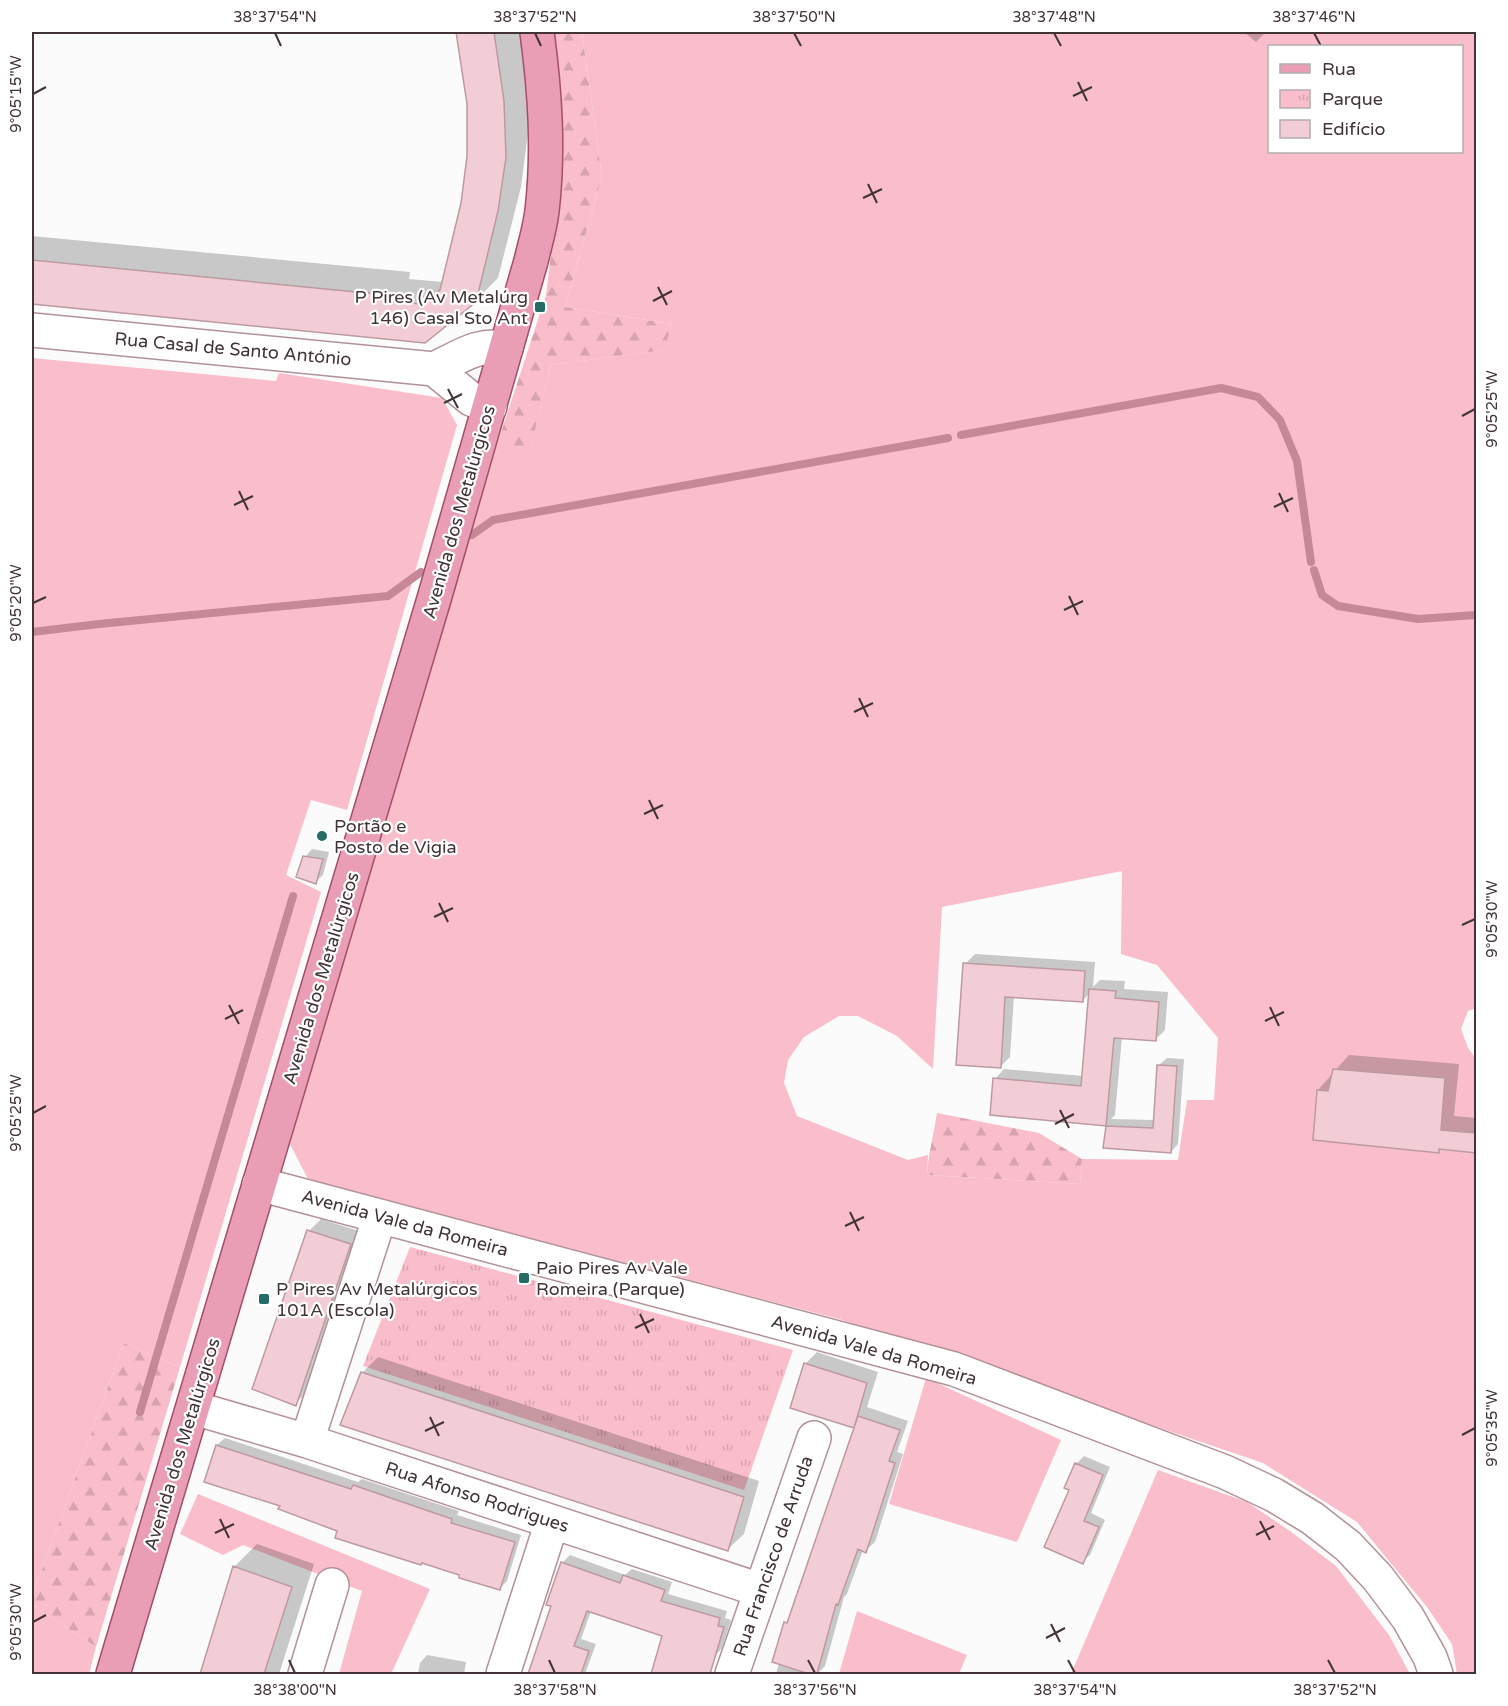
<svg xmlns="http://www.w3.org/2000/svg" width="1508" height="1706" viewBox="0 0 1508 1706" font-family="'Varela Round',sans-serif">
	<style>
		.grass { fill: #f9bdcb; fill-rule: evenodd }
		.forest { fill: url(#forest-firs) }
		.park { fill: url(#park-tufts) }
		.shadow { fill: #0003 }
		.lines { fill: none; stroke-linecap: round; stroke-linejoin: round }
		.stream { stroke: #c68897; stroke-width: 8 }
		.building { fill: #f2cdd5; stroke: #bc9aa1; stroke-width: 1.5 }
		.minor-casing { stroke: #b39198; stroke-width: 36 }
		.major-casing { stroke: #a44e68; stroke-width: 36 }
		.minor { stroke: #fff; stroke-width: 33 }
		.major { stroke: #e99eb5; stroke-width: 33 }
		.ticks { fill: none; stroke: #413336; stroke-width: 2 }
		.poi-dot { fill: #246c63; stroke: #fff; stroke-width: 2 }
		.labels { text-anchor: middle; dominant-baseline: central; stroke-width: 4.5; stroke-linejoin: round; paint-order: stroke }
		.poi-label { font-size: 18px; fill: #413336; stroke: #fff; text-anchor: start }
		.street-label { font-size: 18px; fill: #413336; stroke: #fff }
		.neatline { fill: none; stroke: #413336; stroke-width: 2 }
		.ticks-label { font-size: 15px; text-anchor: middle; fill: #413336 }
	</style>
	<defs>
		<pattern id="forest-firs" width="22" height="20" patternUnits="userSpaceOnUse" patternTransform="scale(1.5)"><rect width="22" height="20" fill="#f9bdcb"/><path d="M5 1l3.5 6h-7zM16 11l3.5 6h-7z" fill="#d7a3af"/></pattern>
		<pattern id="park-tufts" width="24" height="20" patternUnits="userSpaceOnUse" patternTransform="scale(1.5)"><rect width="24" height="20" fill="#f9bdcb"/><path d="M3 7l-1-3M5 7V3M7 7l1-3M15 17l-1-3M17 17v-4M19 17l1-3" fill="none" stroke="#d7a3af"/></pattern>
	</defs>
	<rect width="100%" height="100%" fill="#fbfbfb"/>
	<path class="grass" d="M582,32H1476V1008L1468,1011L1461,1029L1468,1048L1476,1059V1674H1457L1452,1644L1427,1607L1357,1522L1263,1463L839,1319L309,1181L290,1144L385,811L420,708L495,451L528,458L551,365L663,350L672,324L565,307L602,177ZM1270,46H1462V152H1270ZM1122,871L1121,954L1157,965L1218,1038L1214,1100H1187L1178,1160L1082,1159L1080,1184L927,1175L928,1155L908,1160L797,1116L784,1083L788,1060L804,1037L839,1016H858L897,1036L933,1069L942,907ZM1333,1069L1445,1078L1439,1152L1313,1140L1317,1090L1328,1091Z
		M32,358L276,381L279,373L442,398L457,425L347,810L311,800L286,875L321,892L180,1367L124,1343L32,1597Z
		M926,1378L1061,1440L1017,1542L889,1504Z
		M1158,1470L1247,1502L1290,1531L1336,1566L1389,1635L1410,1674H1071Z
		M198,1494L430,1589L391,1674H339L362,1591L243,1545L223,1555L180,1534Z
		M32,1605L96,1647L89,1674H32Z
		M857,1611L967,1655L959,1674H839Z"/>
	<path class="forest" d="M551,32H582L602,177L565,307L672,324L664,350L551,365L528,459L495,451L546,295L562,160Z
		M937,1113L1039,1133L1082,1159L1080,1184L927,1175C928,1154 934,1134 937,1113Z
		M124,1343L180,1367L96,1647L32,1605V1597Z"/>
	<path class="park" d="M410,1247L793,1350L744,1490L363,1366Z"/>
	<path class="shadow" d="M458,32H520L526,77L528,133L521,187L498,278L475,301L424,341L32,303V236L410,272L409,279L443,282L463,204L469,156L468,104Z
		M1244,32H1266L1256,42Z
		M312,849L329,852L323,875L315,882L305,857Z
		M975,954L1095,962L1093,987L1100,980L1125,981L1124,989L1168,992L1165,1030L1155,1040L1122,1037L1115,1115L1111,1119L1155,1120L1159,1065L1167,1058L1184,1059L1178,1144L1171,1152L1104,1146L1107,1125L992,1114L995,1079L1004,1069L1083,1076L1090,993L1083,1000L1014,996L1010,1057L1000,1067L965,964Z
		M1349,1055L1459,1064L1454,1116L1476,1118V1152L1441,1148L1438,1151L1318,1090Z
		M321,1219L362,1232L307,1392L295,1404L254,1388L309,1231Z
		M817,1352L878,1372L867,1407L908,1421L897,1452L903,1454L875,1542L865,1551L863,1550L847,1594L844,1597L825,1666L817,1674H776L779,1663L774,1661L786,1623L790,1618L855,1427L805,1364Z
		M378,1357L759,1481L744,1534L728,1549L362,1373Z
		M225,1438L358,1482L362,1479L459,1511L457,1515L521,1535L507,1581L499,1589L339,1530L281,1505L206,1481L217,1445Z
		M1084,1456L1110,1467L1091,1513L1105,1520L1090,1555L1082,1562L1076,1464Z
		M257,1544L314,1564L279,1674H202L234,1567Z
		M570,1555L625,1575L632,1569L672,1582L668,1594L727,1611L725,1618L731,1620L722,1648L715,1656L705,1653L699,1674H652L664,1635L591,1611L581,1639L596,1644L585,1674H531L553,1606L562,1563Z
		M427,1655L466,1662L464,1674H418L420,1663Z"/>
	<g class="lines">
		<path class="stream" d="M961,435L1221,388L1258,397L1280,420L1297,461L1311,562
			M472,535L493,520L948,438
			M1314,570L1322,595L1338,606L1418,619L1476,615
			M32,632L99,624L388,596L421,572
			M140,1412L293,896"/>
	</g>
	<path class="building" d="M456,32H494L504,101L506,157L498,211L476,302L425,343L32,304V260L387,295V301L422,304L440,290L461,203L467,156V104Z
		M303,856L323,859L316,884L296,877Z
		M963,963L1085,971L1083,1002L1005,997L1001,1068L956,1065Z
		M1089,989L1116,991L1115,998L1159,1002L1156,1041L1114,1038L1106,1126L990,1115L993,1078L1081,1086Z
		M1157,1065L1177,1066L1171,1153L1103,1148L1106,1126L1153,1128Z
		M1333,1069L1445,1078L1441,1130L1476,1133V1153L1439,1149V1153L1313,1140L1317,1090L1328,1091Z
		M307,1230L351,1244L296,1406L252,1389Z
		M804,1363L867,1383L854,1428L790,1408Z
		M361,1372L744,1497L728,1551L340,1425Z
		M858,1416L900,1430L889,1461L895,1463L866,1553L858,1549L838,1605L836,1604L817,1674H809L772,1662L784,1622L787,1623Z
		M216,1445L351,1489L353,1485L452,1519L451,1523L515,1542L500,1590L459,1578V1575L422,1563L421,1565L335,1538L337,1531L278,1509L280,1506L204,1482Z
		M1075,1463L1103,1475L1084,1521L1099,1527L1083,1564L1044,1547L1069,1490L1064,1488Z
		M561,1562L620,1583L623,1575L665,1590L661,1601L720,1618L718,1626L724,1627L710,1674H651L662,1636L587,1611L574,1646L589,1651L581,1674H528L551,1606L546,1605Z
		M233,1566L292,1587L264,1674H200Z"/>
	<g class="lines">
		<g class="minor-casing">
			<path id="minor" d="M32,330L434,369
				M490,407L471,399L434,369C460,357 477,343 506,348
				M259,1184L954,1369L1225,1472L1274,1495L1312,1518L1348,1546L1378,1578L1408,1618L1430,1657L1436,1674
				M194,1408L307,1441L760,1590
				M307,1441L380,1216
				M305,1674L332,1585
				M503,1674L552,1522
				M732,1674L814,1438"/>
		</g>
		<g class="major-casing">
			<path id="major" d="M113,1674L434,599L531,261C535,244 540,228 542,211C549,150 545,92 537,32"/>
		</g>
		<use href="#minor" class="minor"/>
		<use href="#major" class="major"/>
	</g>
	<path class="ticks" d="M275,33L281,46M535,33L541,46M794,33L801,46M1054,33L1061,46M1314,33L1321,46M1078,82L1087,101M33,94L46,87M1073,96L1092,87M868,184L877,203M863,198L882,189M658,287L667,305M653,301L672,291M448,389L458,408M444,403L462,394M1462,416L1475,409M239,491L248,510M1279,493L1288,512M234,505L253,496M1274,507L1293,498M1069,596L1078,615M33,603L46,597M1064,610L1083,601M859,698L868,717M854,712L873,703M649,800L658,819M644,814L663,805M439,903L448,922M434,917L453,908M1462,925L1475,919M229,1005L239,1024M1270,1007L1279,1026M225,1019L243,1010M1265,1021L1284,1012M1060,1110L1069,1128M33,1113L46,1106M1055,1124L1074,1114M850,1212L859,1231M845,1226L864,1217M640,1314L649,1333M635,1328L654,1319M430,1417L439,1436M425,1431L444,1422M1462,1435L1475,1428M220,1519L229,1538M1260,1521L1270,1540M215,1533L234,1524M1256,1535L1274,1526M33,1622L46,1615M1051,1624L1060,1642M1046,1638L1065,1628M289,1660L295,1673M549,1660L555,1673M808,1660L815,1673M1068,1660L1075,1673M1328,1660L1335,1673"/>
	<g class="poi-dot">
		<rect x="534" y="301" width="12" height="12" rx="3"/>
		<circle cx="322" cy="836" r="6"/>
		<rect x="518" y="1272" width="12" height="12" rx="3"/>
		<rect x="258" y="1293" width="12" height="12" rx="3"/>
	</g>
	<g class="labels">
		<g class="poi-label">
			<text x="528" y="297" text-anchor="end">P Pires (Av Metalúrg<tspan x="528" dy="21">146) Casal Sto Ant</tspan></text>
			<text x="334" y="826">Portão e<tspan x="334" dy="21">Posto de Vigia</tspan></text>
			<text x="536" y="1268">Paio Pires Av Vale<tspan x="536" dy="21">Romeira (Parque)</tspan></text>
			<text x="276" y="1289">P Pires Av Metalúrgicos<tspan x="276" dy="21">101A (Escola)</tspan></text>
		</g>
		<g class="street-label">
			<text transform="translate(233 349) rotate(5)">Rua Casal de Santo António</text>
			<text transform="translate(459 512) rotate(-74)">Avenida dos Metalúrgicos</text>
			<text transform="translate(321 978) rotate(-73)">Avenida dos Metalúrgicos</text>
			<text transform="translate(405 1223) rotate(15)">Avenida Vale da Romeira</text>
			<text transform="translate(874 1350) rotate(16)">Avenida Vale da Romeira</text>
			<text transform="translate(182 1444) rotate(-73)">Avenida dos Metalúrgicos</text>
			<text transform="translate(477 1497) rotate(18)">Rua Afonso Rodrigues</text>
			<text transform="translate(773 1556) rotate(-71)">Rua Francisco de Arruda</text>
		</g>
	</g>
	<rect width="1508" height="1706" fill="none" stroke="#ffffff" stroke-width="66"/>
	<rect x="1268" y="45" width="195" height="108" fill="#ffffff" stroke="#b3adaf" stroke-width="1.5"/>
	<rect x="1280" y="64" width="30" height="9" fill="#e99eb5" stroke="#b3adaf" stroke-width="1.5"/>
	<text x="1322" y="75" font-size="18" fill="#413336">Rua</text>
	<rect x="1280" y="90" width="30" height="18" fill="url(#park-tufts)" stroke="#b3adaf" stroke-width="1.5"/>
	<text x="1322" y="105" font-size="18" fill="#413336">Parque</text>
	<rect x="1280" y="120" width="30" height="18" fill="#f2cdd5" stroke="#b3adaf" stroke-width="1.5"/>
	<text x="1322" y="135" font-size="18" fill="#413336">Edifício</text>
	<rect x="33" y="33" width="1442" height="1640" class="neatline"/>
	<g class="ticks-label">
		<text x="275" y="22">38°37'54"N</text>
		<text x="535" y="22">38°37'52"N</text>
		<text x="794" y="22">38°37'50"N</text>
		<text x="1054" y="22">38°37'48"N</text>
		<text x="1314" y="22">38°37'46"N</text>
		<text transform="translate(16 94) rotate(-90)" y="5">9°05'15"W</text>
		<text transform="translate(1492 409) rotate(-90)" y="5">9°05'25"W</text>
		<text transform="translate(16 603) rotate(-90)" y="5">9°05'20"W</text>
		<text transform="translate(1492 919) rotate(-90)" y="5">9°05'30"W</text>
		<text transform="translate(16 1113) rotate(-90)" y="5">9°05'25"W</text>
		<text transform="translate(1492 1428) rotate(-90)" y="5">9°05'35"W</text>
		<text transform="translate(16 1622) rotate(-90)" y="5">9°05'30"W</text>
		<text x="295" y="1695">38°38'00"N</text>
		<text x="555" y="1695">38°37'58"N</text>
		<text x="815" y="1695">38°37'56"N</text>
		<text x="1075" y="1695">38°37'54"N</text>
		<text x="1335" y="1695">38°37'52"N</text>
	</g>
</svg>
